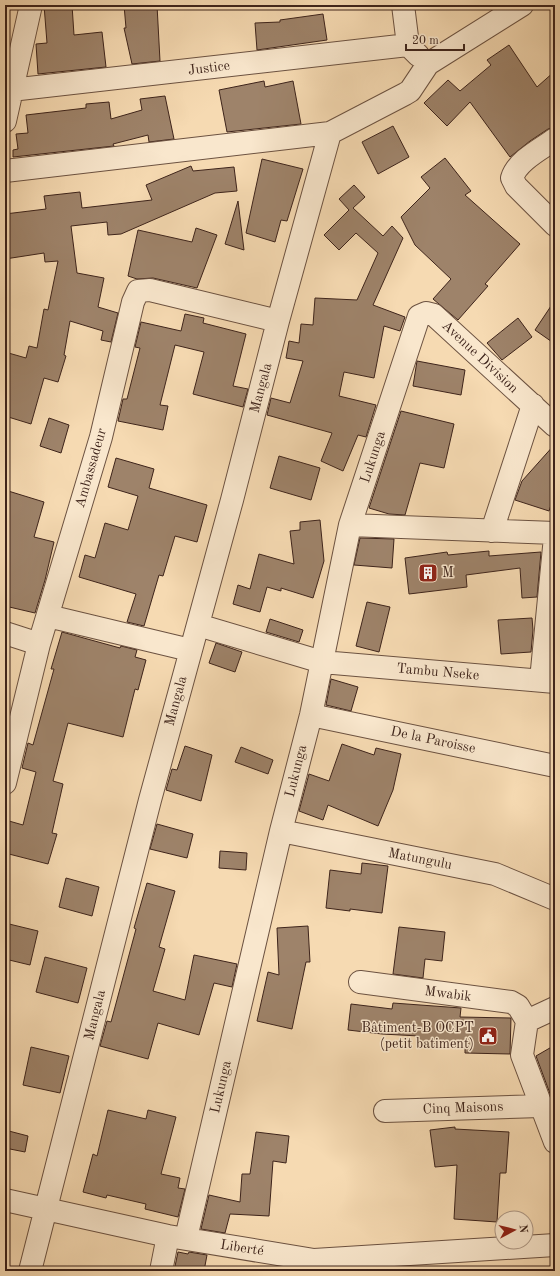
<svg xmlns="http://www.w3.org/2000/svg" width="560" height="1276" viewBox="0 0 560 1276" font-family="'Old Standard TT',serif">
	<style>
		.building { fill: #9e836a; stroke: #3e241b }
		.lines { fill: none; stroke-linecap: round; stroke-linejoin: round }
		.minor-casing { stroke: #6c5241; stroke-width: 24 }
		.minor { stroke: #f9e7cd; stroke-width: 22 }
		.labels { text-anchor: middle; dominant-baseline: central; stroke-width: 3; stroke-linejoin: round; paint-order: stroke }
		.street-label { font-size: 14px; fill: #3e241b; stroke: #f9e7cd }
		.poi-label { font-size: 14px; fill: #3e241b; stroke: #f9e7cd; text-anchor: start }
	</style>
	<rect width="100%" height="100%" fill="#f6dab2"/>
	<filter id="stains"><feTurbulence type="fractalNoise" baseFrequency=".005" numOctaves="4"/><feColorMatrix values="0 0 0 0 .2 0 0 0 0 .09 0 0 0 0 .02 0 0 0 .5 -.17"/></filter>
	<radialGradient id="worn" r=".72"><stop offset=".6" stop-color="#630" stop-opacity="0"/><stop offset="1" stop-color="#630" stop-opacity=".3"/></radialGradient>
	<path class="building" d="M44,5H72L74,35L102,32L106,67L38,74L36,44L47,43Z
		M124,5H157L160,61L132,64L124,28H126Z
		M323,14L327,40L257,50L255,23L280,22V20Z
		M509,45L537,87L555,71V127L548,129L530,141L510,157L470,102L447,126L424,103L448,80L460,91L491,65L487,60Z
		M264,81L265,87L293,81L301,124L227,132L219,90Z
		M165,96L174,139L149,142L148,135L113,144L114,146L13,157V150L18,149L16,134L28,133L26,115L86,108V104L109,102L111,119L142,110L140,99Z
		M393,126L409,157L378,174L362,142Z
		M445,158L471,191L465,195L520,244L485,284L488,286L458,320L433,299L451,279L415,245L401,217L430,188L421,177Z
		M262,159L303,169L287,221L281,220L275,242L246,233Z
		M191,166L193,171L234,167L237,191L215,193L121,234L108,235L107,222L71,226L77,273L104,278L98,307L118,313L111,342L101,340L103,331L70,321L64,355L66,356L58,382L44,378L31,424L5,416V352L26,358L29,346L37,348L44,309L48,310L58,261L45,262L44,253L5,259V214L46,209L44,196L80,192L82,208L152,200L146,185Z
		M354,185L365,197L353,208L383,236L392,226L403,238L373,305L405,317L400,331L384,326L374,378L344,372L339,396L376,405L366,437L358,435L343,471L321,461L332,433L267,415L271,398L290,403L303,361L286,358L289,341L299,343L301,324L313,325L315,298L357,300L378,253L356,233L339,250L324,235L349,210L339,199Z
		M238,201L244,250L225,244Z
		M196,228L217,235L197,288L153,278L137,279L128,276L138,230L192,242Z
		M555,300V344L535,330Z
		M185,314L204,318L203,323L246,334L233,386L248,389L243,407L193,394L204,352L175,345L160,405L168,406L163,430L118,421L123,399H127L140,348L135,347L141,322L181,331Z
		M518,318L532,337L502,360L487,343Z
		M417,361L465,370L461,395L413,386Z
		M401,411L454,424L444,468L420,463L405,515L389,514L369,508Z
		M49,418L69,425L61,453L40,446Z
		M555,444V493L549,511L515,500L522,481Z
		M279,456L320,468L311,500L270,488Z
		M116,458L154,469L149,488L207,505L197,542L175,536L163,576L159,575L144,626L127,622L136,594L79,577L85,555L95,558L105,523L128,530L138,496L108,487Z
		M5,490L44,502L34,537L54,542L45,580L35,613L5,606Z
		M320,520L324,561L313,598L281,588V591L267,587L260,612L233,604L238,585L250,589L259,554L294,564L290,531L300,530V522Z
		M360,538L394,539L392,568L354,565Z
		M489,551V556L541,552L537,597L522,598L520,568L466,575L467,587L409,594L405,558L447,552L448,555Z
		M367,602L390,607L379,652L356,646Z
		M532,618L533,630L531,652L501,654L498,620Z
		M270,619L303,630L299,642L266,632Z
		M62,632L120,648L121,646L137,650L135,657L146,660L138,690L135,689L123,737L68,723L53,781L63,784L52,833L57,834L48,864L5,853V838L9,821L23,825L36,772L22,768L28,743L33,745L54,669H51Z
		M216,643L242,652L235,672L209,663Z
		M331,679L358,687L351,711L326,705Z
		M342,744L374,755L376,748L401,754L393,790L378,826L328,805L323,820L299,811L309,774L329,781Z
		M185,746L212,755L201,801L166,790L172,769L177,770Z
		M241,747L273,760L268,774L235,762Z
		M157,824L193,834L187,858L150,849Z
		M220,851L247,853L246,870L219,868Z
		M362,863L388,866L382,913L350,909V911L326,908L330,870L361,874Z
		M66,878L99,887L92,916L59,907Z
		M147,883L175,891L159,947L165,949L153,991L185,1000L194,955L237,964L232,987L214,983L199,1035L158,1023L148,1059L100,1046L107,1021L111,1022L136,929L134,928Z
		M5,923L38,931L30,965L5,959Z
		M308,926L310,962H306L292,1029L257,1021L268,972L279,975L277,928Z
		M399,927L445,932L442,961L425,959L423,978L393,974Z
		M45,957L87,968L78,1003L36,992Z
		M393,1003L461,1008L460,1017L511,1018L510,1054L465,1053V1048L418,1046L419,1036L382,1034L348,1030L351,1004L392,1009Z
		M555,1045V1107L536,1056Z
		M31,1047L69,1056L60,1093L23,1085Z
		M108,1110L146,1119L148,1110L176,1117L161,1174L180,1178L178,1188L185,1189L178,1217L145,1209L146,1204L107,1195L106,1198L83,1192L93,1154L97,1156Z
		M455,1127V1129L509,1132L506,1173H500L497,1222L454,1219L457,1165L435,1167L430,1130Z
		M5,1130L28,1136L25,1152L5,1148Z
		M256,1132L289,1136L286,1163L273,1161L269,1216L230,1214L225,1233L201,1229L209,1195L240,1202L242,1174H250Z
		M178,1252L188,1254L189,1252L207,1255L204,1271H174Z"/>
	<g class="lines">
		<g class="minor-casing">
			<path id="minor" d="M403,5L408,45L418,55
				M11,90L408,45
				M5,121L31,5
				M555,139C541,149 517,161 512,178L516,186L555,225
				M5,171L330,133L405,94L410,91L428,64L522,5
				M350,525L555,533
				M492,531L533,405
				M48,616L190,650
				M198,625L322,662L555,682
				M5,633L39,644
				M541,680L555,537
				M311,715L555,766
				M5,783L39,644L101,437L133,302L138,291L150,290L278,321
				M281,831L495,874L555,899
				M360,982L511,1002L518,1006L527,1021
				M527,1021L522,1055L555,1142
				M527,1021L555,1008
				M385,1111L541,1106
				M5,1200L168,1236L314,1260L555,1245
				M186,1238L281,831L311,715L350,525L419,316L426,313L434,315L555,426
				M30,1271L150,800L232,500L278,321L330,133
				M161,1271L168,1236"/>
		</g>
		<use href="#minor" class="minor"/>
	</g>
	<defs>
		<g id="building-square" transform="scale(1)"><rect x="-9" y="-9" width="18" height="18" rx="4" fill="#8f2418" stroke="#f9e7cd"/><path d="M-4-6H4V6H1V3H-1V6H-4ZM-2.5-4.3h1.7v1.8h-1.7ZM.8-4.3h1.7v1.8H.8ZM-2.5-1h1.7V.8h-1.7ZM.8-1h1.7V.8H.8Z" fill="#fff"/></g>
		<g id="civic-square" transform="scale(1)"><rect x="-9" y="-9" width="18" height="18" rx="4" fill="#8f2418" stroke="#f9e7cd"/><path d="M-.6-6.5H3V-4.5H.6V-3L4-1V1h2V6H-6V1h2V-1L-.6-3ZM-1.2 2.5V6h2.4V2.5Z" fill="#fff"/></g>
	</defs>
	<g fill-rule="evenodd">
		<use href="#building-square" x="428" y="573"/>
		<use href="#civic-square" x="488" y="1036"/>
	</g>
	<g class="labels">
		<g class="street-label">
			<text transform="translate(209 68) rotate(-7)">Justice</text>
			<text transform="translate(480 357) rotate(43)">Avenue Division</text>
			<text transform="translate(261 388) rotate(-75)">Mangala</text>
			<text transform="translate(373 457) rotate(-72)">Lukunga</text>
			<text transform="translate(91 468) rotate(-74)">Ambassadeur</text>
			<text transform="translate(438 672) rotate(5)">Tambu Nseke</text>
			<text transform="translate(176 701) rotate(-75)">Mangala</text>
			<text transform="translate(433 740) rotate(12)">De la Paroisse</text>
			<text transform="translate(296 771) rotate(-76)">Lukunga</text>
			<text transform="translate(420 859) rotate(11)">Matungulu</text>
			<text transform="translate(448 994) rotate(7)">Mwabik</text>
			<text transform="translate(95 1015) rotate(-76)">Mangala</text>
			<text transform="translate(221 1087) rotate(-77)">Lukunga</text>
			<text transform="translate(463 1108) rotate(-2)">Cinq Maisons</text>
			<text transform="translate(242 1248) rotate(9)">Liberté</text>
		</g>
		<g class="poi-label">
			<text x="442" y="573">M</text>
			<text x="474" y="1028" text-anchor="end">Bâtiment-B OCPT<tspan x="474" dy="16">(petit batiment)</tspan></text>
		</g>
	</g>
	<rect width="560" height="1276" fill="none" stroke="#f6dab2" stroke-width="20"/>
	<rect x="6" y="6" width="548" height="1264" fill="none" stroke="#3e241b" stroke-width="2"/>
	<rect x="10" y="10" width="540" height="1256" fill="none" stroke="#3e241b"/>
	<g transform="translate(514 1230) rotate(83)"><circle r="19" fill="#f9e7cd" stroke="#ae9986"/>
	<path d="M0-3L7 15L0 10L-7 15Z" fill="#8f2418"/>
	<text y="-6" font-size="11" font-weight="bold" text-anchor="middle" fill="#3e241b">N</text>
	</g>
	<path d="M406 44v6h58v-6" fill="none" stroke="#3e241b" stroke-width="2"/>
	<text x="412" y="44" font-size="12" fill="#3e241b" stroke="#f9e7cd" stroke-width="3" paint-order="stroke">20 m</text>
	<rect width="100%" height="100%" filter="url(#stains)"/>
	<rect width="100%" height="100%" fill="url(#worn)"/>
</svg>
